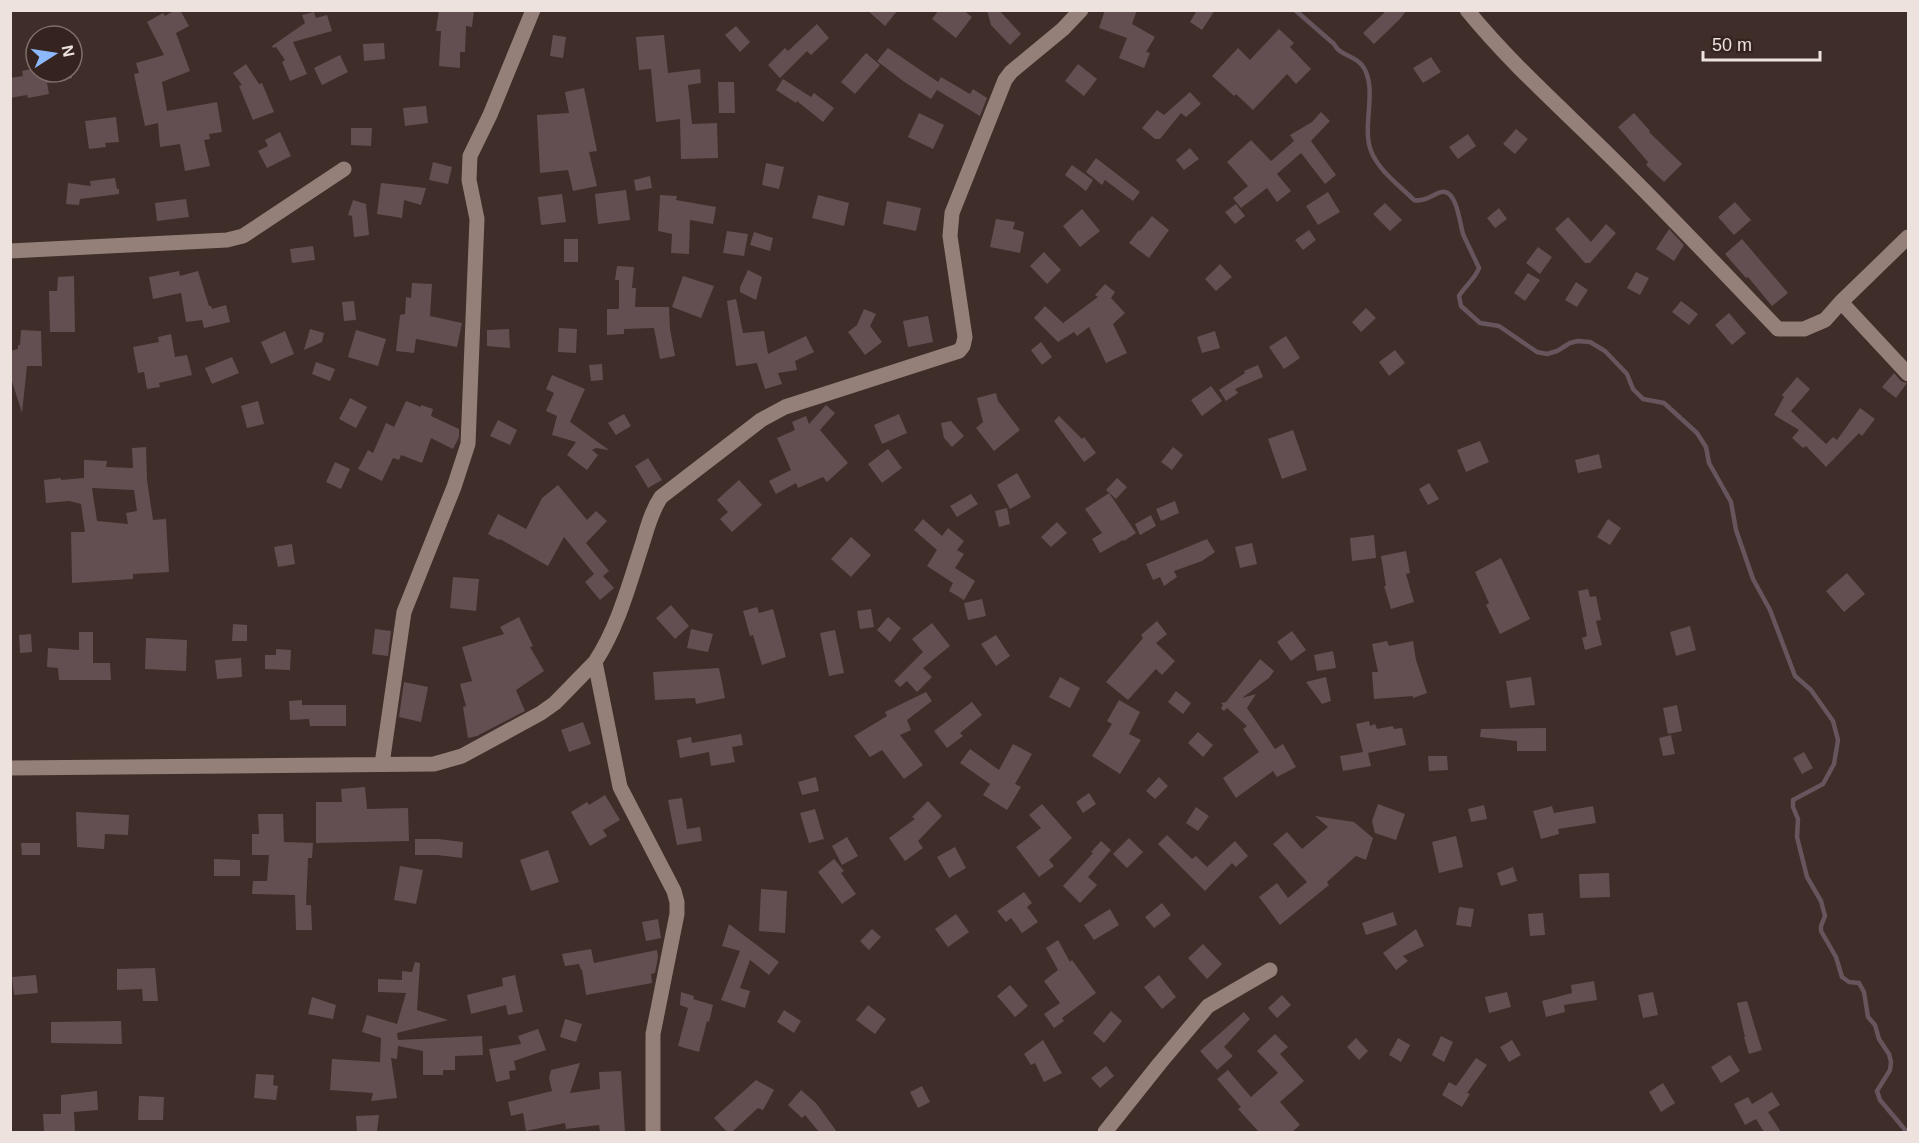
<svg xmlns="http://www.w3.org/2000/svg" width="1919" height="1143" viewBox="0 0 1919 1143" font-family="Helvetica,sans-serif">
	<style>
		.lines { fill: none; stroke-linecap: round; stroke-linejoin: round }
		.stream { stroke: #67555d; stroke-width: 4.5 }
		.building { fill: #634f51; fill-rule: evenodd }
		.street { stroke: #947f79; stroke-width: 15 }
	</style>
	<rect width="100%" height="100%" fill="#3e2d28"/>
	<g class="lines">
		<path class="stream" d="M1295,10L1334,44C1340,56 1354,55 1362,65C1379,88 1361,125 1371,151C1379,171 1399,185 1414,200C1427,203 1437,190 1445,192C1457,194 1460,224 1463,234C1468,245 1474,257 1479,268C1475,279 1465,286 1459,296L1461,306L1480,323L1499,326L1537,352L1547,354L1557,351L1570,343L1578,341L1590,342L1605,351L1627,374L1633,389L1643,399L1664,403L1697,433L1706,447L1709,463L1731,502L1736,530L1753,579L1770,610L1795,676L1811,690L1833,721L1838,740L1834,764L1823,784L1793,800V807L1798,819L1797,837L1807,877L1821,901L1825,916L1821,926V931L1836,957L1842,977L1849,982L1859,983L1864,992L1868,1017L1875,1025L1879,1039L1889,1054L1891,1062L1890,1070L1877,1091L1880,1100L1907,1132"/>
	</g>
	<path class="building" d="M175,10H180L189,26L176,33L190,71L162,82L167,111L217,102L222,132L209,134L210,139L204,140L210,166L185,171L180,144L160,147L158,123L145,126L134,74L139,73L136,63L164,55L147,22L163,13L165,16Z
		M439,10H474L472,27L466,26L465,52H460V68L439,66L441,31H436Z
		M867,10H898L885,26Z
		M939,10H963L972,17L956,38L932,19Z
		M987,10H999L1021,34L1010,45L991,25Z
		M1105,10H1137L1132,24L1155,37L1146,52L1150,53L1144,68L1119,58L1127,38L1099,28Z
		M1197,10H1215L1202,30L1190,22Z
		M1387,10H1407L1399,20L1374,44L1363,33Z
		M314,12L316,18L327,15L332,31L293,42L307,74L290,81L282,62L285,60L276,47L273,48L272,46L305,23L302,15Z
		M817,24L829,38L811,55L807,51L780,78L768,65L785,48L788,51Z
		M736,26L750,42L740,52L725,35Z
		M1279,29L1294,43L1290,47L1311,69L1296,84L1287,74L1253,110L1236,94L1234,96L1212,76L1238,48L1250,60Z
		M553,35L566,37L563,58L550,56Z
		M664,35L668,73L700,69L701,83L688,85L692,124L717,123L718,158L681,159L680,119L656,122L651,69L639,70L636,37Z
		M384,43L385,59L364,61L363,44Z
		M888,48L938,82L941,77L970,94L973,89L987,98L980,116L937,90L931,99L903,81L877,61Z
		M866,53L880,65L855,94L841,82Z
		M340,55L348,72L322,85L314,68Z
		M1431,57L1441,72L1423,83L1413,68Z
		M246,64L259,84L262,83L274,112L253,120L239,86L242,85L233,73Z
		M1078,64L1097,79L1084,96L1065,81Z
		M36,68V72H72V78L47,83L49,94L28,98L27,95L10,98V78L23,76L22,71Z
		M783,79L811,97L814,93L834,108L823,122L797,101L796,103L776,90Z
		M718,82H734L735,113H719Z
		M584,88L597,151L589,152L597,186L573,191L568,170L540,173L537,115L569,113L565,92Z
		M1190,92L1201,104L1186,117L1181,113L1160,139H1155L1142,128L1157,110L1164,115Z
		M426,106L428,123L405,126L403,108Z
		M1321,112L1330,121L1311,141L1336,175L1325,184L1301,153L1277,174L1291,191L1277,202L1267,188L1241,208L1233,198L1248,186L1227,162L1251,140L1271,161L1294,141L1290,135L1312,122Z
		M919,113L944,125L933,149L908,137Z
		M1634,113L1650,131L1649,132L1682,164L1664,182L1646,165L1648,162L1618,127Z
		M116,117L119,142L105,143L106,147L89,149L85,121Z
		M351,128H372L371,146L351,145Z
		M1516,129L1528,139L1515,154L1503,144Z
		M280,132L291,156L267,168L258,151L268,146L265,140Z
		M1468,134L1476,146L1458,159L1449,147Z
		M1190,148L1199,159L1184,170L1176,160Z
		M1096,158L1140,192L1133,201L1105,180L1102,185L1086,172Z
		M433,162L452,167L448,184L429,180Z
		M766,163L784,167L779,189L762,185Z
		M1072,165L1093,180L1086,191L1065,175Z
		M650,176L652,188L636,191L634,180Z
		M115,178L117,189H119V194L80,199L79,205L66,204L68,183L91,186L90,181Z
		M381,183L426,188L421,205L404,200L402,218L377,214Z
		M626,190L630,220L598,224L595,194Z
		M1328,192L1340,212L1318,225L1306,206Z
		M562,194L566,222L541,225L538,197Z
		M660,195L677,196L676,200L716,207L713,224L690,220L689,254L671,253L672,234L658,231Z
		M818,195L849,203L844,226L812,218Z
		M186,199L189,217L157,221L155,203Z
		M353,200L366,204L369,235L354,237L352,216L348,215Z
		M887,201L921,208L916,231L883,224Z
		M1735,202L1751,220L1734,235L1718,217Z
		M1385,203L1402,220L1390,231L1373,214Z
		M1236,204L1245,216L1235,224L1225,212Z
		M1499,208L1507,219L1495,228L1487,218Z
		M1082,209L1100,231L1080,247L1063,226Z
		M1152,216L1169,230L1149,258L1129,243L1139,230L1140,231Z
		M1568,217L1591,242L1606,224L1616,233L1590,263H1585L1555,229Z
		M996,219L1015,222L1013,229L1024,232L1020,253L990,247Z
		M1669,229L1684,245L1674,261L1656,249Z
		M1309,230L1316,240L1303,250L1295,240Z
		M727,231L748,234L744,256L723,253Z
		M754,232L773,238L770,251L750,245Z
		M564,239H578V262H564Z
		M1742,239L1788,293L1772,306L1748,277L1746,278L1725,254Z
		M313,246L315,260L292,263L290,249Z
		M1538,247L1552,257L1540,274L1526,263Z
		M1044,252L1061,270L1047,284L1030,266Z
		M1220,264L1232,277L1216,291L1205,279Z
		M617,266L634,267L632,288H636L635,307H669L670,329L675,356L660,359L654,328L624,329V334L607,335V309H619V280H615Z
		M748,270L762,277L756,300L740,292V287Z
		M179,271L180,276L198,271L209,306H211L212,309L226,305L230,322L204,328L202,320L186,322L181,293L153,299L149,277Z
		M1636,272L1649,278L1640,295L1627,288Z
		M1528,273L1540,280L1525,301L1514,293Z
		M74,276L75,332H50L49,291H57L58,277Z
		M683,276L714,286L701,318L672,307Z
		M1576,282L1588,290L1577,307L1565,300Z
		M412,283L432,284L430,316L462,323L457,347L416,339L414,353L396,351L400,315L405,314L406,297L411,298Z
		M1105,284L1115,292L1111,298L1125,313L1113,324L1127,353L1106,363L1089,327L1077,336L1074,332L1058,342L1034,318L1045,306L1063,323L1098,297L1095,295Z
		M736,299L743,333L764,331L768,354L806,336L814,352L795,361L797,370L778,373L782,384L765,389L757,363L736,366L727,301Z
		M354,301L356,320L344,321L342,302Z
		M1681,301L1698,314L1689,325L1672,312Z
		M1366,308L1376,318L1361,332L1352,322Z
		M864,309L876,314L870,326L882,342L865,355L848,332L857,325Z
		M1729,313L1746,333L1732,345L1715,325Z
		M928,316L933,342L908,347L903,321Z
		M559,328L577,329L576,353L558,352Z
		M310,329L324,333L322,342L304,350Z
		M509,329L510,348L487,346V330Z
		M21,330L41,331L42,366H27L22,413L10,375V351L18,349V345H20Z
		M356,330L386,339L378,366L348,357Z
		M285,331L294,354L271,364L261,342Z
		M1215,331L1220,348L1202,353L1197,337Z
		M171,334L175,357L187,355L192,375L159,383L160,387L147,389L144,372L138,373L133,347L159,342L158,337Z
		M1286,336L1300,358L1284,369L1269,347Z
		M1041,342L1052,357L1042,365L1031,350Z
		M1395,350L1405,363L1389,376L1379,362Z
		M232,357L239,373L212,384L205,368Z
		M316,362L335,369L330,381L312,374Z
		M602,364L603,380L591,381L589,365Z
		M1258,365L1263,377L1235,389L1238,393L1226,401L1219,390L1245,373L1244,371Z
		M1894,373L1901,381L1907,383L1896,398L1882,387Z
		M552,375L585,389L570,422L609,450L596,448L592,450L598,455L587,470L567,455L576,442L552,435L557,416L546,411L554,393L546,389Z
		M1797,377L1810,389L1791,411L1826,444L1833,437L1837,440L1860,408L1875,419L1862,436L1859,433L1826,467L1806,446L1803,448L1792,438L1799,430L1774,415L1784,397L1782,395Z
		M1211,386L1222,401L1202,416L1191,400Z
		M996,393L998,401L1020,430L994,451L976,428L983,422L977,398Z
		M350,398L367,407L356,428L339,419Z
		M258,401L264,424L247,428L241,406Z
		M406,401L421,407V405L433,409L431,416L459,429V437L453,449L431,438L422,463L401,455L399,460L393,458L382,481L358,469L368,450L373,453L386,423L394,427Z
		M826,405L835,413L820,430L848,463L827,482L823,477L798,488L796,483L776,494L769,481L791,470L777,438L795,430L792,422L806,416L809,424Z
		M624,414L631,426L616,435L608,423Z
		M899,414L907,433L882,444L874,425Z
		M1059,416L1082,439L1084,437L1096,453L1084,462L1054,421Z
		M498,420L517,430L510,445L490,436Z
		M951,421L964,436L952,447L944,438L941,423Z
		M1293,430L1307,470L1282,479L1268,439Z
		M1480,441L1489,462L1466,472L1457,450Z
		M146,447L147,480L153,520L166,519L169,572L133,574V579L72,583L71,532H85L81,504L69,501L46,503L44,480L61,478V480L84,478V460L107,461L106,467L133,468L132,448ZM92,488L134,490L137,511L126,513L128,524L97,521Z
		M1173,447L1183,455L1172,470L1161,462Z
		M888,449L902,468L882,483L868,464Z
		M1599,454L1602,468L1578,473L1575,460Z
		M648,458L662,480L648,488L635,466Z
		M335,462L350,469L341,489L326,482Z
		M1017,473L1031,497L1010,509L997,485Z
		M1117,478L1127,487L1116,499L1106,490Z
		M739,480L762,505L732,532L720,519L728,512L717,500Z
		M1429,483L1439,499L1428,505L1419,489Z
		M558,485L587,520L596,511L607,521L586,543L609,571L603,576L614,588L600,600L585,582L594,574L564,537L548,566L500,539L499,540L488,534L498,514L526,529L542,498Z
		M1109,493L1136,533L1124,541L1123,540L1100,553L1092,539L1102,533L1085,509Z
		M971,494L978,504L957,517L950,506Z
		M1175,501L1179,513L1161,521L1156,509Z
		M1007,508L1010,524L999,527L995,511Z
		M1151,515L1156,526L1140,535L1135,524Z
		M923,519L942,536L948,528L964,541L957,550L964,554L955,568L975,581L964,600L949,591L953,583L927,566L937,550L914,530Z
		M1608,519L1621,528L1610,545L1597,537Z
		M1057,522L1067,533L1051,547L1041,537Z
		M1374,535L1376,558L1352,561L1350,538Z
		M851,537L871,555L851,577L831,559Z
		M1207,539L1215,552L1202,561L1174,571L1177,577L1164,586L1160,577L1153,580L1146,564Z
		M1252,543L1257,564L1240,568L1235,547Z
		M292,544L295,564L278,567L274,547Z
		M1406,551L1410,573L1406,574L1414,602L1391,609L1384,586H1386L1381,556Z
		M1501,558L1530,619L1500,634L1486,605L1489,603L1475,572Z
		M1847,573L1865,594L1844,612L1826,591Z
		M453,577L479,579L476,611L450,608Z
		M1588,589L1590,597L1596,596L1601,620L1596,621L1602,645L1585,650L1582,638L1587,636L1578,591Z
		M982,599L986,616L968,620L964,603Z
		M671,605L689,626L675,639L656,618Z
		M757,607L759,613L773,609L786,657L762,665L753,635L750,636L743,611Z
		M871,609L874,627L860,629L857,611Z
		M519,617L533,646L530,647L544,671L516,690L525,711L477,736L468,738L463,707L466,706L460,684L472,681L462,647L504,634L500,627Z
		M888,617L901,628L890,642L877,630Z
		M1157,621L1167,634L1156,643L1175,661L1162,675L1156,669L1128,700L1106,682L1143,638L1141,635Z
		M932,623L950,646L923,668L932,677L917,692L907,681L900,687L894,681L923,652L912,639Z
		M233,624L247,625V641H232Z
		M1690,626L1696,650L1676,656L1670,632Z
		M375,629L391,631L388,656L372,654Z
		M691,629L713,634L708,652L687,648Z
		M835,630L844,673L829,676L820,633Z
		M1292,631L1306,650L1291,661L1277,642Z
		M79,632H93V663H110L111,680H59L58,668L47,667L48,648L79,650Z
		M31,634L32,652L20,653L19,635Z
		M996,635L1010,656L996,666L981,644Z
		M146,638L187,640L186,671L145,669Z
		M1387,641L1389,646L1413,641L1416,660L1427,693L1413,698V696L1374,699L1372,672H1378L1372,644Z
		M276,649L291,650L290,670L265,669V655H276Z
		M1333,651L1336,668L1317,671L1314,655Z
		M241,658L242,677L217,679L215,660Z
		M1260,659L1274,671L1269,678L1242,698L1256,694L1247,708L1275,749L1283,744L1296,767L1277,777L1273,771L1236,798L1223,778L1259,752L1243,729L1247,726L1227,708L1224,711L1221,708L1223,705L1221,703L1226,702Z
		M719,668L725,698L696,704L695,698L655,700L653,672Z
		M1060,677L1080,688L1070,708L1049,697Z
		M1326,677L1331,701L1322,704L1306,682Z
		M1531,677L1535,705L1510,708L1506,681Z
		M404,682L428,687L421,722L399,717Z
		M1176,691L1191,703L1183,714L1168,702Z
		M926,692L932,701L907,720L911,730L900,735L923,765L904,779L882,750L870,757L854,736L887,716L885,712Z
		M302,700V705H346V726H310L309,719L290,720L289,701Z
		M1119,700L1140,712L1129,734L1141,740L1120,774L1092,756L1112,724L1107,721Z
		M972,702L982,715L960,733L963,736L947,748L934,731Z
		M1677,705L1682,731L1668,734L1663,708Z
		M1369,721L1370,726L1375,724L1377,729L1393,726L1394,729L1402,728L1406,745L1368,753L1371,766L1343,771L1340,756L1363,752L1356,724Z
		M583,722L591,744L569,752L561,730Z
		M1546,728V751H1517V741L1480,737L1481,729Z
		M1198,732L1213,745L1203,757L1188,743Z
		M741,734L743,745L732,747L735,762L711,766L709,752L680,758L677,740L691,737L692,743Z
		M1671,735L1675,754L1663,756L1659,738Z
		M1013,744L1032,754L1015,784L1021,787L1007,810L983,795L990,784L960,763L970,749L999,770Z
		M1804,752L1813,768L1802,774L1793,758Z
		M1428,756H1447L1448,770L1429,771Z
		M816,777L819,791L802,795L798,782Z
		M1159,777L1168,786L1155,799L1146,791Z
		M365,787L367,809L408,808L409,841L316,843V802H342L341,789Z
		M1089,793L1096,804L1083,813L1076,802Z
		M605,795L620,820L603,830L607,836L590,846L571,812L587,802L589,805Z
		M682,798L687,829L700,827L702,841L677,845L668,800Z
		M928,801L942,816L918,841L923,848L905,861L889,838L915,819L912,817Z
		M1042,804L1072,838L1049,860L1054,866L1039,877L1016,847L1041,828L1029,815Z
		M1378,804L1405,814L1396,840L1375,833L1372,821Z
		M1484,805L1487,819L1471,822L1468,809Z
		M1552,806L1554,813L1593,806L1596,823L1558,829L1559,834L1541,839L1533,811Z
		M1196,807L1209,816L1198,831L1186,823Z
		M815,809L824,839L809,843L800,813Z
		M76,812L129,815L128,835L105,834L104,849L77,847Z
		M258,814H283L284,842L313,843L312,858H308L306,905H311L312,930H296L295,895L252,894L253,881H267L269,855H252V834H259Z
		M1315,816L1354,822L1373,838L1366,860L1356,856L1327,882L1329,885L1280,925L1259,897L1277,883L1288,898L1307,882L1273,844L1287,832L1302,849L1328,827Z
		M1167,835L1192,859L1196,856L1207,867L1235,841L1248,856L1236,867L1232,863L1205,891L1158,844Z
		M1456,836L1463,867L1439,873L1432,842Z
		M847,837L858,856L842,865L832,846Z
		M1129,838L1143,852L1127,868L1113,854Z
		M415,839H438L463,842L462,858L437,855H415Z
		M1101,841L1111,850L1088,877L1097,885L1080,903L1063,886L1093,853L1091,852Z
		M21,843H40V855H22Z
		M955,847L966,868L949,878L937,857Z
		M548,850L559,882L531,891L520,860Z
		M214,859L240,860V876H214Z
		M834,859L844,871L841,873L856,894L842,904L818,872Z
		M400,866L423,870L416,904L394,900Z
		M1513,867L1517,881L1501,886L1497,873Z
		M1609,873L1610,897L1580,898L1579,874Z
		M761,889L787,891L785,933L759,931Z
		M1024,892L1032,903L1027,907L1038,922L1022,933L1011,918L1006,922L997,911Z
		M1162,903L1171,915L1154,928L1145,917Z
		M1459,907L1474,909L1471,927L1456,925Z
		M1110,909L1119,925L1094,940L1084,925Z
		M1393,912L1397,925L1366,935L1362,923Z
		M1543,913L1545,935L1530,936L1528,914Z
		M956,914L969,932L948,947L935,929Z
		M658,919L661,938L646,941L642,922Z
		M729,924L779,962L769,975L750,960L740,988L750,991L745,1008L721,1000L740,951L722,946Z
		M872,929L881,937L869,950L860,941Z
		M1416,929L1424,946L1403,956L1408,961L1396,970L1383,953Z
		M1058,940L1070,962L1072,960L1096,993L1062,1018L1064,1021L1054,1028L1044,1014L1060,1003L1044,981L1058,970L1046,948Z
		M1203,944L1222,964L1207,979L1188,958Z
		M591,949L594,963L657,950L658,957L655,973L651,974L652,983L586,995L582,969L581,970L579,964L565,966L562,954Z
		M415,962L420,963L417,1010L448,1020L397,1033L398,1040L482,1036L483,1055L455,1056V1070H443V1075H423V1051L398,1046L397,1059L391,1058L397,1098L371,1101L373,1093L330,1090L332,1059L380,1062L381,1038L362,1032L367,1015L397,1024L406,993L378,992V979L402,980V971L412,972Z
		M155,968L158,1001H143L142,989L117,990V969Z
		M36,975L38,993L14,995L12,977Z
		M515,975L523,1012L508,1015L506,1005L471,1014L467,995L503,986L502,978Z
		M1159,975L1176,997L1162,1009L1144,987Z
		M1594,981L1597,1000L1564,1005L1565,1012L1546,1017L1542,1001L1572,993L1571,985Z
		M1010,985L1028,1006L1015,1017L997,996Z
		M681,992L694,996L693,999L713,1005L709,1022L707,1021L699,1052L678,1046L688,1008L680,1005Z
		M1507,992L1511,1007L1489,1013L1485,997Z
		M1653,992L1658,1015L1643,1018L1638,995Z
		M1282,995L1291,1005L1277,1018L1268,1008Z
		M312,997L336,1005L333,1019L308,1014Z
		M1747,1001L1762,1050L1749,1054L1744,1037H1745L1737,1003Z
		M868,1005L886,1019L875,1034L856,1020Z
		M784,1010L801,1021L794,1033L777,1022Z
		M1111,1011L1122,1021L1104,1043L1093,1033Z
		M1244,1012L1250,1019L1224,1047L1233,1056L1217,1070L1200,1051Z
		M565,1019L582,1024L576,1042L560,1037Z
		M121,1021L122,1044L51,1043V1022Z
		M538,1029L546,1050L514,1061L516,1070L509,1071L510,1079L496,1082L489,1049L521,1044L518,1036Z
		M1275,1034L1288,1047L1280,1054L1304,1081L1280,1102L1300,1125L1292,1132H1259L1238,1109L1241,1107L1217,1079L1228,1070L1251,1097L1278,1073L1257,1051Z
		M1441,1036L1453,1042L1444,1062L1432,1055Z
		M1356,1038L1368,1051L1359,1060L1347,1047Z
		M1398,1038L1410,1045L1401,1062L1389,1055Z
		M1043,1040L1062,1073L1044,1082L1035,1063L1031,1065L1024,1054Z
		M1512,1040L1521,1055L1509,1062L1500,1047Z
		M1730,1055L1740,1071L1721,1083L1711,1067Z
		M1476,1058L1487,1065L1467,1093L1470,1094L1462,1107L1442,1095L1449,1082L1456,1086Z
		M580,1063L570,1093L600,1089L599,1072L621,1071L625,1132H600L599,1125L566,1129L565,1123L526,1131L523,1113L511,1116L508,1102L552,1091L549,1078L551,1070Z
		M1106,1066L1114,1076L1100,1088L1091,1078Z
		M256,1074L274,1075L273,1085L278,1086L276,1100L254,1098Z
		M756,1080L774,1090L763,1110L758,1108L732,1132H727L714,1118Z
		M1663,1083L1675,1103L1661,1112L1649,1092Z
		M922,1086L930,1102L918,1108L910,1092Z
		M801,1090L816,1103L837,1132H819L805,1115L802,1118L788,1105Z
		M97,1091L98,1110L74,1112L75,1132H44L43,1114H61V1095Z
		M1772,1092L1780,1105L1768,1112L1781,1132H1764L1756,1119L1745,1125L1734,1104L1748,1097L1752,1104Z
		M139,1096L164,1097L163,1120H138Z
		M379,1115L377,1131L357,1132L356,1116Z"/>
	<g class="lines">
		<path class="street" d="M1467,10C1516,70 1574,119 1628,174C1679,225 1728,277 1778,329H1804L1825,320L1841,302L1908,237
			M10,251L227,240L243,236L344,169
			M1841,302L1908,374
			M595,662L620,787L674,891L677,902V914L653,1034V1132
			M382,764L404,612L454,487L468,444L477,219L469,180L470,156L490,115L533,10
			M10,768L434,764L462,756L541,713L555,703L595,662C618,627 629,585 642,545C647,529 651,512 661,497L761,420L785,407L959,351L963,346L965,337L950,236L952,213L1005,80L1011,72L1063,29L1081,10
			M1105,1132L1160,1063L1208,1006L1270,970"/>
	</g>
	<rect width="1919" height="1143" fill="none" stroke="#ede2de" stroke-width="24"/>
	<g transform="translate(54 54) rotate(78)"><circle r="28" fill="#34231e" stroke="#7e6f6b" stroke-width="1.5"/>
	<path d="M0-4.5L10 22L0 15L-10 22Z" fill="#8cb9fc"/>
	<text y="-9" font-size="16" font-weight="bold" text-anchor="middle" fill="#ede2de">N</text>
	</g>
	<path d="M1703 51v9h117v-9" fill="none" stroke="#ede2de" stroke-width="3"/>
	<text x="1712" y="51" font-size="18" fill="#ede2de" stroke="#34231e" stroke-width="4.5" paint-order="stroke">50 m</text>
</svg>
